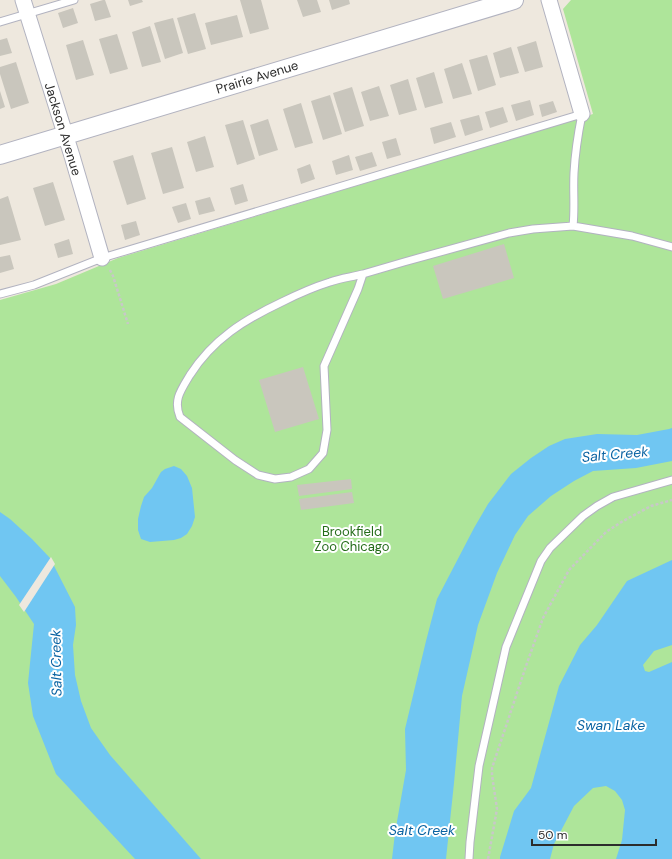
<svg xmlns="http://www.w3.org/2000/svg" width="672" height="859" viewBox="0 0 672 859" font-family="'DM Sans',sans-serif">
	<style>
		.green { fill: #aee59a }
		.water { fill: #70c6f2 }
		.pier { fill: #eee8de }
		.building { fill: #c9c6bd }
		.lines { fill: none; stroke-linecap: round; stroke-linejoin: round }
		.service-casing { stroke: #b2b3c0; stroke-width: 9 }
		.minor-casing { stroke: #b2b3c0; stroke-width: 17 }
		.tertiary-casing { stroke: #b2b3c0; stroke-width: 20 }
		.path { stroke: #c8c8c8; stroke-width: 2.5; stroke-dasharray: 3 2; stroke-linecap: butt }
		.service { stroke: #fff; stroke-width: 7 }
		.minor { stroke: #fff; stroke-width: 15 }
		.tertiary { stroke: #fff; stroke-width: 18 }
		.labels { text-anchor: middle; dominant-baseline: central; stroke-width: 4; stroke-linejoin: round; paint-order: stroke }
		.street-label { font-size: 13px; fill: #2c2c2c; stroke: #fff }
		.park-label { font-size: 13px; fill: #246c19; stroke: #fff }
		.water-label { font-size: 14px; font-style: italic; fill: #0a63a2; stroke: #fff }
	</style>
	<rect width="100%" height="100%" fill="#eee8de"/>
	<path class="green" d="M571,0H672V859H0V300L56,284L118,258L593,114L563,9Z"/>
	<path class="water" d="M672,428V461L636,468L593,471L574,481L551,496L528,516L515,535L497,573L478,625L462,696L454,783L446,859H392L395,833L406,770L405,729L426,641L437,599L474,528L488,504L511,474L531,458L549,446L565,439L597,434L637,435L669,429Z
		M174,466L181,469L187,476L192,488L195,517L192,526L187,534L181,538L174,540L150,542L141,539L138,530V519L141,506L144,497L152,488L161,472L165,469Z
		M0,512L10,519L32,539L50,558L75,607L76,625L73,645L75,675L81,701L91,728L110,755L201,859H135L56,774L33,716L28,683L34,624L16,597L0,576Z
		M672,560V645L654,651L643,665L645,671L649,672L672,662V859H616L622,840L625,810L622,800L615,791L606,786L593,788L574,806L554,844L550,859H500V857L514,811L531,788L559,686L580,645L597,625L627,581Z"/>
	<path class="pier" d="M51,557L55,564L24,612L19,605Z"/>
	<path class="building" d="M103,0H105L111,17L95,21L90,4Z
		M128,0H142L143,2L130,6Z
		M240,0H261L269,29L250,34Z
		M297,0H317L321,12L303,17Z
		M329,0H349L350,4L332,10Z
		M73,8L78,23L63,28L58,13Z
		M195,13L206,49L188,54L177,18Z
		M237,15L243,37L211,45L205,23Z
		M173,18L183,53L165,59L154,23Z
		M150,26L161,62L142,67L132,32Z
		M117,34L128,69L110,74L99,39Z
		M7,38L12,53L0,56V40Z
		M83,40L94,75L76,80L66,45Z
		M536,41L543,67L525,72L517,47Z
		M511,47L519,73L500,78L493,53Z
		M487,55L496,85L478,91L469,60Z
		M16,62L29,103L11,109L0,74V67Z
		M462,63L472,94L453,99L444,69Z
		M434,72L443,103L425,108L416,78Z
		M408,79L417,110L399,115L390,85Z
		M379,86L389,116L370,121L361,92Z
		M352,87L364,126L345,132L333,93Z
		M0,91L5,107L0,109Z
		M330,95L342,134L323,140L311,101Z
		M530,100L534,115L516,121L511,105Z
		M553,101L557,112L542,117L539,105Z
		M301,103L313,143L295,148L283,109Z
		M503,107L508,122L490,128L485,112Z
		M479,115L483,130L465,136L460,120Z
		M268,119L278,150L259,156L250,125Z
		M243,120L255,159L237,165L225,125Z
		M451,122L456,137L434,144L430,128Z
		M205,136L214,167L196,172L187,142Z
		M396,138L401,155L387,159L382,142Z
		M172,147L184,188L163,194L151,153Z
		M372,152L377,166L360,171L355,157Z
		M133,155L146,199L127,205L113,161Z
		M349,155L353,170L336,175L332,161Z
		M310,164L315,179L301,184L297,169Z
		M53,182L65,220L45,226L33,188Z
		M243,184L248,201L235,205L230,188Z
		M8,196L21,240L0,245V199Z
		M210,197L215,211L199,215L195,201Z
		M186,203L191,219L178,223L172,207Z
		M136,221L140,235L125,240L121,225Z
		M69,239L73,254L58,258L54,244Z
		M504,244L514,278L443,299L433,266Z
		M10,255L14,269L0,273V257Z
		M303,367L319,419L275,432L259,380Z
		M351,479L352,489L299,496L297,485Z
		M352,492L354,503L301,510L299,499Z"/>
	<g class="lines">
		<g class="service-casing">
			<path id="service" d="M0,22L74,0
				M573,226L632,236L672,247
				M0,294L34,285L102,258L582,114C578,134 575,153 574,173C573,191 575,208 573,226L533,229L509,233L404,262L363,274L358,289L324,366L327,430L323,453L309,469L291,477L275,479L258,475L235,460L180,417C173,400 181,390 190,375C213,339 244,320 282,302C298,294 314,287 330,282C341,278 352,277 363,274
				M469,859L470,842L479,766L506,647L541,561L550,548L583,516L597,506L613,497L672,480"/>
		</g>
		<g class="minor-casing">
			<path id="minor" d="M23,0L72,156L102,258
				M549,0L582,114"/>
		</g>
		<g class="tertiary-casing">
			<path id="tertiary" d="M0,155L514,0"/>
		</g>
		<path class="path" d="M110,270L113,276L128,324
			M488,859L497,809L492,775V768L526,666L543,618L569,570L606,532L623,521L651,506L672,500"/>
		<use href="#service" class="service"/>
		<use href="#minor" class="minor"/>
		<use href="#tertiary" class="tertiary"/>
	</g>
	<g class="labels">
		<g class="street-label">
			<text transform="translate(257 77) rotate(-17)">Prairie Avenue</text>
			<text transform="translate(63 129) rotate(73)">Jackson Avenue</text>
		</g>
		<g class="park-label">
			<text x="352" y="531">Brookfield<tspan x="352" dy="15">Zoo Chicago</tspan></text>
		</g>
		<g class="water-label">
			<text transform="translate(615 454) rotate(-5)">Salt Creek</text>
			<text transform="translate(56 663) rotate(-91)">Salt Creek</text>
			<text x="611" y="725">Swan Lake</text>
			<text x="422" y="830">Salt Creek</text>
		</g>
	</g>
	<path d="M532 839v6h124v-6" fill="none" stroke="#2c2c2c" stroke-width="2"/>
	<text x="538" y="839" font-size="12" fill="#2c2c2c" stroke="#ffffff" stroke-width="3" paint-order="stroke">50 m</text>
</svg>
